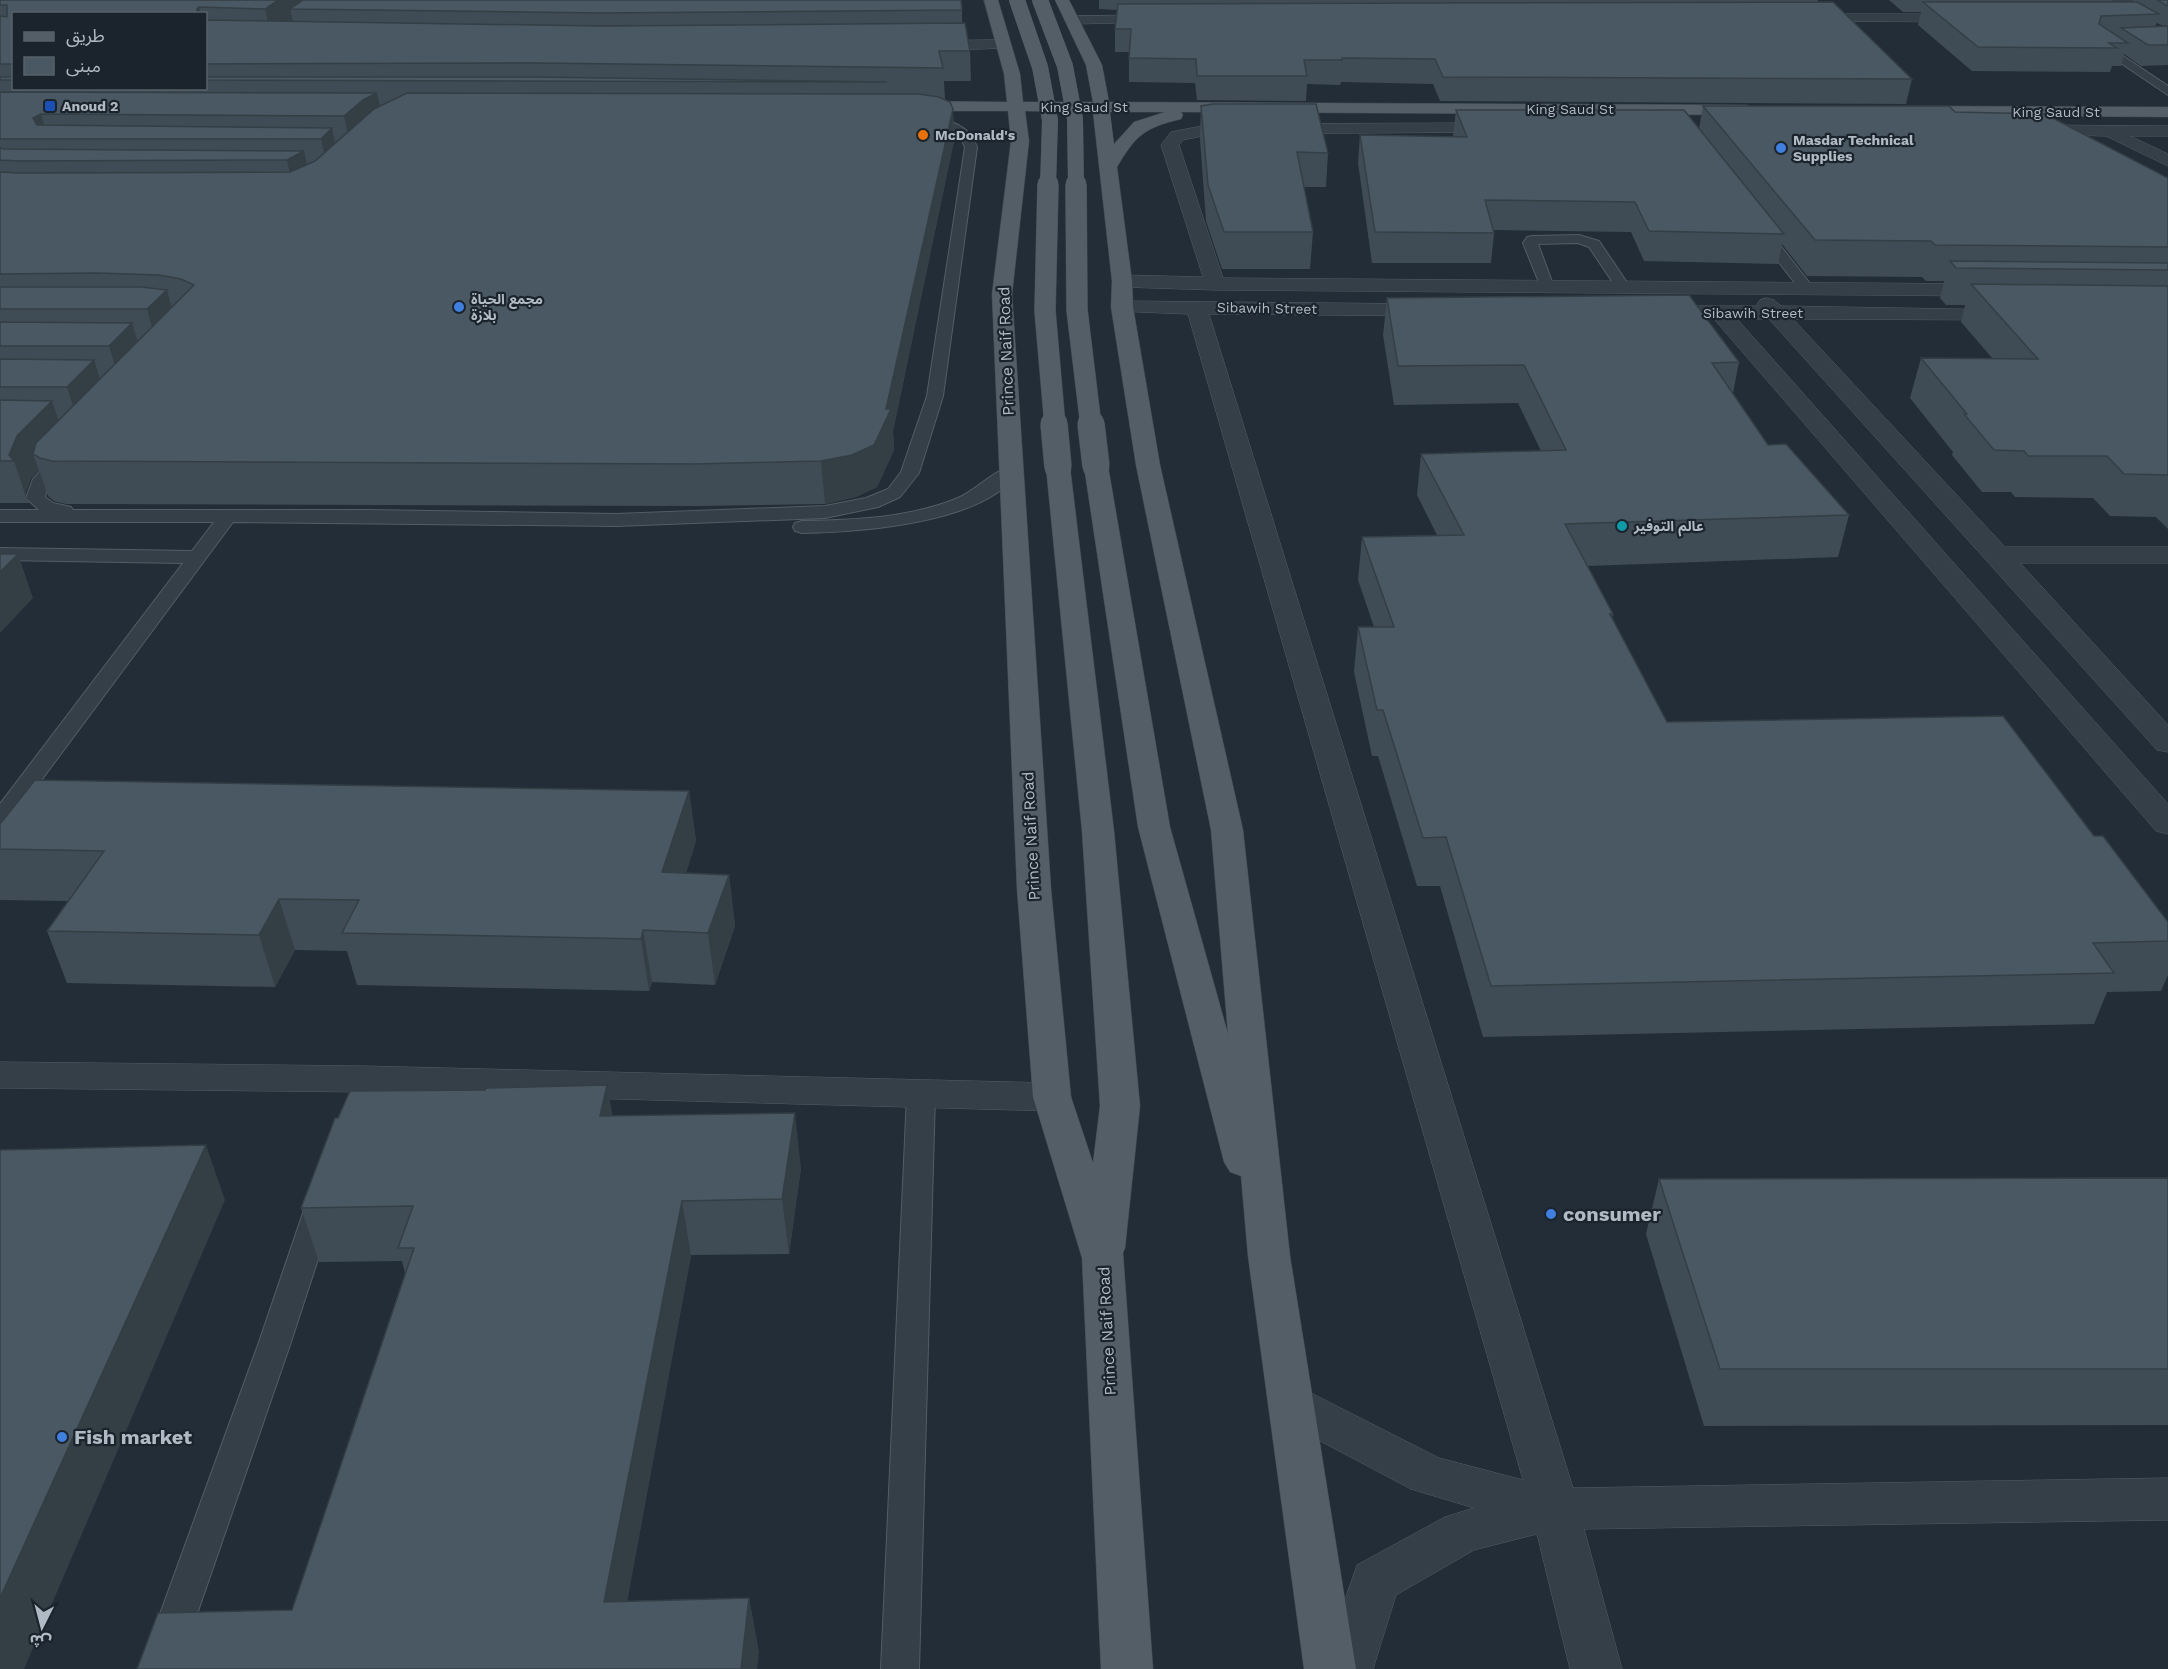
<svg xmlns="http://www.w3.org/2000/svg" width="2168" height="1669" viewBox="0 0 2168 1669" font-family="'Work Sans','Noto Sans Arabic',sans-serif">
	<style>
		.lines { fill: none; stroke-linecap: round; stroke-linejoin: round }
		.service-casing { stroke: #535d65; stroke-width: 2 }
		.minor-casing { stroke: #535d65; stroke-width: 1 }
		.tertiary-casing { stroke: #535d65; stroke-width: 1 }
		.primary-casing { stroke: #3f4851; stroke-width: 1 }
		.service { fill: #353f47; fill-rule: evenodd }
		.minor { fill: #353f47; fill-rule: evenodd }
		.tertiary { fill: #353f47; fill-rule: evenodd }
		.primary { fill: #535e67; fill-rule: evenodd }
		.primary-bridge-far2-casing { stroke: #3f4851; stroke-width: 16; stroke-linecap: butt }
		.primary-bridge-far1-casing { stroke: #3f4851; stroke-width: 22; stroke-linecap: butt }
		.primary-bridge-casing { stroke: #3f4851; stroke-width: 28; stroke-linecap: butt }
		.primary-bridge-far2 { stroke: #535e67; stroke-width: 16 }
		.primary-bridge-far1 { stroke: #535e67; stroke-width: 21 }
		.primary-bridge { stroke: #535e67; stroke-width: 27 }
		.wall { fill: #404c55; fill-rule: evenodd }
		.shaded-wall { fill: #343e45 }
		.building { fill: #4a5863; stroke: #343e45; stroke-width: 1.5 }
		.transit-dot { fill: #1a4fb4; stroke: #1b242c; stroke-width: 2 }
		.food-dot { fill: #e8710a; stroke: #1b242c; stroke-width: 2 }
		.shop-dot { fill: #3f7fe0; stroke: #1b242c; stroke-width: 2 }
		.culture-dot { fill: #0f9aa8; stroke: #1b242c; stroke-width: 2 }
		.labels { text-anchor: middle; dominant-baseline: central; stroke-width: 4.5; stroke-linejoin: round; paint-order: stroke }
		.far-poi-label { font-size: 14px; font-weight: bold; fill: #b0bac4; stroke: #1b242c; text-anchor: start }
		.far-street-label { font-size: 14px; fill: #b0bac4; stroke: #1b242c }
		.street-label { font-size: 16px; fill: #b0bac4; stroke: #1b242c }
		.near-poi-label { font-size: 20px; font-weight: bold; fill: #b0bac4; stroke: #1b242c; text-anchor: start }
	</style>
	<rect width="100%" height="100%" fill="#222d37"/>
	<g class="lines">
		<g class="service-casing">
			<path id="service" d="M2168,38V44L2108,46L2168,86V95L2094,45L2095,41L2099,40Z
				M923,116C946,120 968,122 977,147L943,396L919,473L900,497L878,507L825,518L616,526L233,522L8,825L0,827V804L183,563L0,560V548L192,551L214,522H0V510H39L26,498L33,479L58,453H70L73,457L48,484L45,497L53,503L71,507L73,510H368L616,514L825,506L866,498L888,489L901,472L927,396L965,147C957,126 938,127 919,123L917,120Z
				M1760,225L1765,226L1812,286L1814,289L1812,292H1802L1753,229Z
				M1579,235L1599,241L1630,287L1628,290H1618L1589,247L1578,243L1538,244L1554,287L1547,291L1542,290L1523,243L1527,237L1532,236Z
				M1010,467L1016,468L1019,472C983,524 860,532 802,533L795,531L793,527L795,523L802,521C854,520 910,518 958,498C976,490 993,471 1010,467Z
				M921,1085L931,1088L935,1095L919,1669H881L907,1095L911,1088Z
				M321,1193L332,1196L336,1204L290,1345L178,1669H140L258,1345L306,1204L310,1196Z"/>
		</g>
		<g class="minor-casing">
			<path id="minor" d="M2099,0H2168V5H2105L2100,4Z
				M1805,14H1964L1971,18L1964,22L1800,21L1798,18L1800,15Z
				M1160,15L1167,19L1165,22L1072,24L1065,20L1072,16Z
				M1002,40L1010,45L1007,48L924,51L916,46L924,41Z
				M1500,123L1506,124L1508,128L1506,132L1212,134L1183,140L1179,145L1223,278L1986,284L1993,286L1996,290L1993,294L1986,296L1215,290L1122,287L1115,285L1112,281L1115,277L1122,275L1203,277L1161,145L1171,132L1212,124Z
				M2034,125L2168,126V136H2130L2168,154V166L2106,136L2028,134L2026,130L2028,126Z
				M1767,298L1774,300L1781,306L2015,310L2019,314L2015,318L2008,320L1793,319L2005,547H2168V563H2020L2168,725V752L2157,750L1769,319H1737L2168,804V834L2156,831L1714,319L1657,318L1650,316L1646,312L1650,308L1657,306H1758L1757,304L1760,300Z
				M1122,301L1429,304L1436,306L1440,310L1436,314L1429,316L1209,314L1573,1488L2168,1478V1520L1584,1529L1622,1669H1570L1537,1534L1474,1550L1396,1595L1373,1669H1321L1357,1565L1445,1517L1474,1508L1411,1489L1275,1417L1268,1404L1275,1391L1291,1385L1307,1391L1439,1458L1523,1480L1188,314L1115,311L1111,307L1115,303Z"/>
		</g>
		<g class="tertiary-casing">
			<path id="tertiary" d="M0,1062L363,1066L1052,1083L1066,1087L1071,1097L1066,1107L1052,1111L363,1092L0,1088Z"/>
		</g>
		<g class="primary-casing">
			<path id="primary" d="M984,0H998L1020,74L1023,102H1093L1086,65L1055,0H1069L1102,65L1109,102L1747,105L1755,110L1747,115L1181,112L1183,115L1181,119C1144,128 1136,135 1117,167L1132,281L1133,307L1160,465L1243,830L1290,1256L1356,1669H1304L1248,1256L1241,1176L1230,1172L1224,1162L1138,827L1084,466L1087,461L1096,459L1105,461L1108,466L1170,827L1228,1034L1211,830L1136,465L1111,307L1112,281L1093,112L1025,111L1029,141L1012,294L1051,889L1071,1097L1093,1163L1100,1106L1082,831L1046,467L1049,462L1058,460L1067,462L1070,467L1114,831L1140,1106L1125,1248L1123,1253L1153,1669H1101L1082,1258L1033,1097L1017,889L992,294L1011,141L1008,111H908L900,106L908,101L1007,102L1004,74ZM1110,112H1165L1134,122L1114,144Z
				M1910,106L2168,107V117L1904,115L1902,111L1904,107Z"/>
		</g>
		<use href="#service" class="service"/>
		<use href="#minor" class="minor"/>
		<use href="#tertiary" class="tertiary"/>
		<use href="#primary" class="primary"/>
		<g class="primary-bridge-far2-casing">
			<path id="primary-bridge-far2" d="M1017,0L1040,67L1050,120L1048,186
				M1040,0L1065,66L1075,119L1076,186"/>
		</g>
		<g class="primary-bridge-far1-casing">
			<path id="primary-bridge-far1" d="M1048,184L1045,311L1055,426
				M1076,184L1077,310L1091,426"/>
		</g>
		<g class="primary-bridge-casing">
			<path id="primary-bridge" d="M1054,424L1058,467
				M1091,424L1096,466"/>
		</g>
		<use href="#primary-bridge-far2" class="primary-bridge-far2"/>
		<use href="#primary-bridge-far1" class="primary-bridge-far1"/>
		<use href="#primary-bridge" class="primary-bridge"/>
	</g>
	<path class="wall" d="M0,0L962,10V24L970,51L971,81H944L945,99L953,109L954,141L893,431L894,450L877,487L856,497L825,504L700,506L66,504L54,501L48,496L39,470L31,478L25,494L29,503H0ZM14,14H206V88H14Z
		M1099,0H1818V2L1912,79L1906,104L1440,101L1433,84L1341,82L1340,85L1307,84L1306,101L1197,100L1195,83L1129,82V52H1115V29L1117,10L1099,9Z
		M1889,0H2113L2112,2H2133V0H2168V65L2141,66L2124,54L2121,66H2112L2110,72L1972,71L1918,25L1921,12H1903ZM2157,23L2163,26H2155Z
		M1201,106L1328,153L1326,187H1304L1313,232L1310,269H1222L1206,221L1200,139Z
		M1703,106L1955,112L2168,178V529L2156,517L2110,516L2093,498L2015,497L2011,492H1982L1952,455L1953,452L1910,398L1921,358L1993,359L1961,322L1965,305H1946L1940,298L1944,281H1926L1922,277L1807,276L1782,244L1778,264L1644,261L1631,232L1494,230V233L1491,263H1372L1358,163L1360,135L1453,137L1456,110L1699,129Z
		M1387,298L1739,362L1733,393L1768,445L1849,515L1838,557L1588,566L1613,614L1612,619L1667,722L2094,836L2168,922V975L2161,991L2107,992L2094,1024L1483,1037L1440,886H1417L1378,756H1372L1354,672L1358,627H1374L1358,580L1362,537L1437,535L1417,495L1421,454L1541,451L1518,403L1394,405L1383,335Z
		M689,791L696,841L686,873L729,875L735,926L715,985L652,982L649,991L357,985L347,951L295,950L275,987L67,983L47,931L68,901L0,900V824Z
		M613,1115L801,1168L789,1254L691,1255L627,1601L749,1598L759,1653L292,1610L405,1273L402,1261L319,1262L301,1208Z
		M2168,1178V1425L1704,1426L1646,1234L1659,1179Z"/>
	<path class="shaded-wall" d="M278,0H321L290,9L293,21L271,38L265,9Z
		M199,7L201,14H197V9Z
		M377,93L384,124L351,149L344,116L363,100Z
		M953,109L954,141L893,431L894,450L877,487L856,497L825,504L821,461L886,409Z
		M41,114L48,139H39L33,118Z
		M332,128L339,161L328,172L321,139Z
		M304,151L311,184L294,194L287,160Z
		M167,290L177,328L158,348L147,309Z
		M132,323L144,362L121,386L109,346Z
		M94,360L107,400L80,428L67,387Z
		M52,401L66,442L33,454L39,470L31,478L25,494L14,461L9,455L17,436Z
		M18,554L33,598L0,633V572Z
		M689,791L696,841L670,923L662,872Z
		M729,875L735,926L715,985L708,933Z
		M279,899L295,950L275,987L259,935Z
		M643,930L652,982L649,991L641,939Z
		M607,1085L617,1138L600,1116Z
		M795,1113L801,1168L789,1254L782,1199Z
		M206,1145L225,1200L24,1669H0V1598Z
		M682,1201L691,1255L617,1657L604,1602Z
		M749,1598L759,1653L757,1669H741Z"/>
	<path class="building" d="M0,0H278L265,9L199,7L197,9V14H14V64H0V16L7,17V5H0Z
		M303,0H961L962,10L600,13L290,9Z
		M2157,0H2168V6Z
		M1833,2L1912,79L1443,77L1435,59L1342,58V60H1304L1307,76H1197L1196,59L1129,58L1131,29H1115L1118,4Z
		M1923,2H2137L2159,14L2101,16L2099,24L2128,43H2109L2117,48L1978,47Z
		M206,20L600,26L965,23L970,51H939L943,68L536,63L206,64Z
		M2168,26V45H2148L2121,28Z
		M0,77H14V80H0Z
		M206,77H536L887,82L206,80Z
		M0,92L377,93L363,100L344,116L41,114L33,118L37,125L332,128L321,139H0Z
		M407,93L919,94L939,97L950,102L953,109L886,409H891L874,445L852,455L821,461L695,464L52,461L40,458L33,454L36,443L194,285L181,279L159,275L96,273L0,274V172L19,173L290,172L315,161L374,109Z
		M1213,104H1316L1328,153L1297,152L1313,232H1224L1208,185L1201,106Z
		M1703,106H1949L1955,112L2045,114L2168,178V247L1935,245L1931,241L1815,240Z
		M1456,110H1684L1784,234L1649,231L1635,202L1485,200L1494,233L1375,232L1360,135L1467,137Z
		M0,147L3,149L304,151L287,160L20,161L0,160Z
		M1950,261L2168,263V270L1956,268Z
		M1971,284L2168,286V475L2124,474L2107,456H2028L2024,451L1994,450L1964,414H1967L1921,358L2038,359Z
		M0,287H142L167,290L147,309H0Z
		M1689,295L1739,362L1712,363L1768,445L1786,444L1849,515L1565,524L1613,614H1610L1667,722L2003,716L2094,836H2103L2168,922V941L2093,943L2114,973L1491,986L1446,837L1423,838L1383,710H1377L1358,627H1394L1362,537L1464,535L1421,454L1566,450L1524,365L1398,366L1387,298Z
		M0,322L132,323L109,346H0Z
		M0,359L94,360L67,387H0Z
		M0,400L52,401L17,436L9,455L14,461H0Z
		M0,554H18L0,572Z
		M35,780L689,791L662,872L729,875L708,933L643,930L641,939L342,933L359,900L279,899L259,935L47,931L104,851L0,849V824Z
		M607,1085L600,1116L795,1113L782,1199L682,1201L604,1602L749,1598L741,1669H137L158,1613L292,1610L414,1248H398L413,1206L301,1208L335,1118H338L350,1091L485,1090L486,1088Z
		M206,1145L0,1598V1150Z
		M2168,1178V1369H1720L1659,1179Z"/>
	<rect class="transit-dot" x="44" y="100" width="12" height="12" rx="3"/>
	<circle class="food-dot" cx="923" cy="135" r="6"/>
	<g class="shop-dot">
		<circle cx="1781" cy="148" r="6"/>
		<circle cx="459" cy="307" r="6"/>
		<circle cx="1551" cy="1214" r="6"/>
		<circle cx="62" cy="1437" r="6"/>
	</g>
	<circle class="culture-dot" cx="1622" cy="526" r="6"/>
	<g class="labels">
		<g class="far-poi-label">
			<text x="62" y="106">Anoud 2</text>
			<text x="935" y="135">McDonald's</text>
			<text x="1793" y="140">Masdar Technical<tspan x="1793" dy="16">Supplies</tspan></text>
			<text x="471" y="299">مجمع الحياة<tspan x="471" dy="16">بلازة</tspan></text>
			<text x="1634" y="526">عالم التوفير</text>
		</g>
		<g class="far-street-label">
			<text x="1084" y="107">King Saud St</text>
			<text x="1570" y="109">King Saud St</text>
			<text x="2056" y="112">King Saud St</text>
			<text transform="translate(1267 308) rotate(1)">Sibawih Street</text>
			<text x="1753" y="313">Sibawih Street</text>
		</g>
		<g class="street-label">
			<text transform="translate(1006 351) rotate(-92)">Prince Naif Road</text>
			<text transform="translate(1031 836) rotate(-93)">Prince Naif Road</text>
			<text transform="translate(1107 1331) rotate(-93)">Prince Naif Road</text>
		</g>
		<g class="near-poi-label">
			<text x="1563" y="1214">consumer</text>
			<text x="74" y="1437">Fish market</text>
		</g>
	</g>
	<rect x="12" y="12" width="195" height="78" fill="#1b242c" stroke="#576069" stroke-width="1.5"/>
	<rect x="24" y="32" width="30" height="9" fill="#535e67" stroke="#576069" stroke-width="1.5"/>
	<text x="66" y="42" font-size="18" fill="#b0bac4">طريق</text>
	<rect x="24" y="57" width="30" height="18" fill="#4a5863" stroke="#576069" stroke-width="1.5"/>
	<text x="66" y="72" font-size="18" fill="#b0bac4">مبنى</text>
	<g transform="translate(42 1627) rotate(186)" stroke="#1b242c" stroke-width="4.5" paint-order="stroke">
	<path d="M0-4.5L10 22L0 15L-10 22Z" fill="#b0bac4"/>
	<text y="-9" font-size="16" font-weight="bold" text-anchor="middle" fill="#b0bac4">ش</text>
	</g>
</svg>
